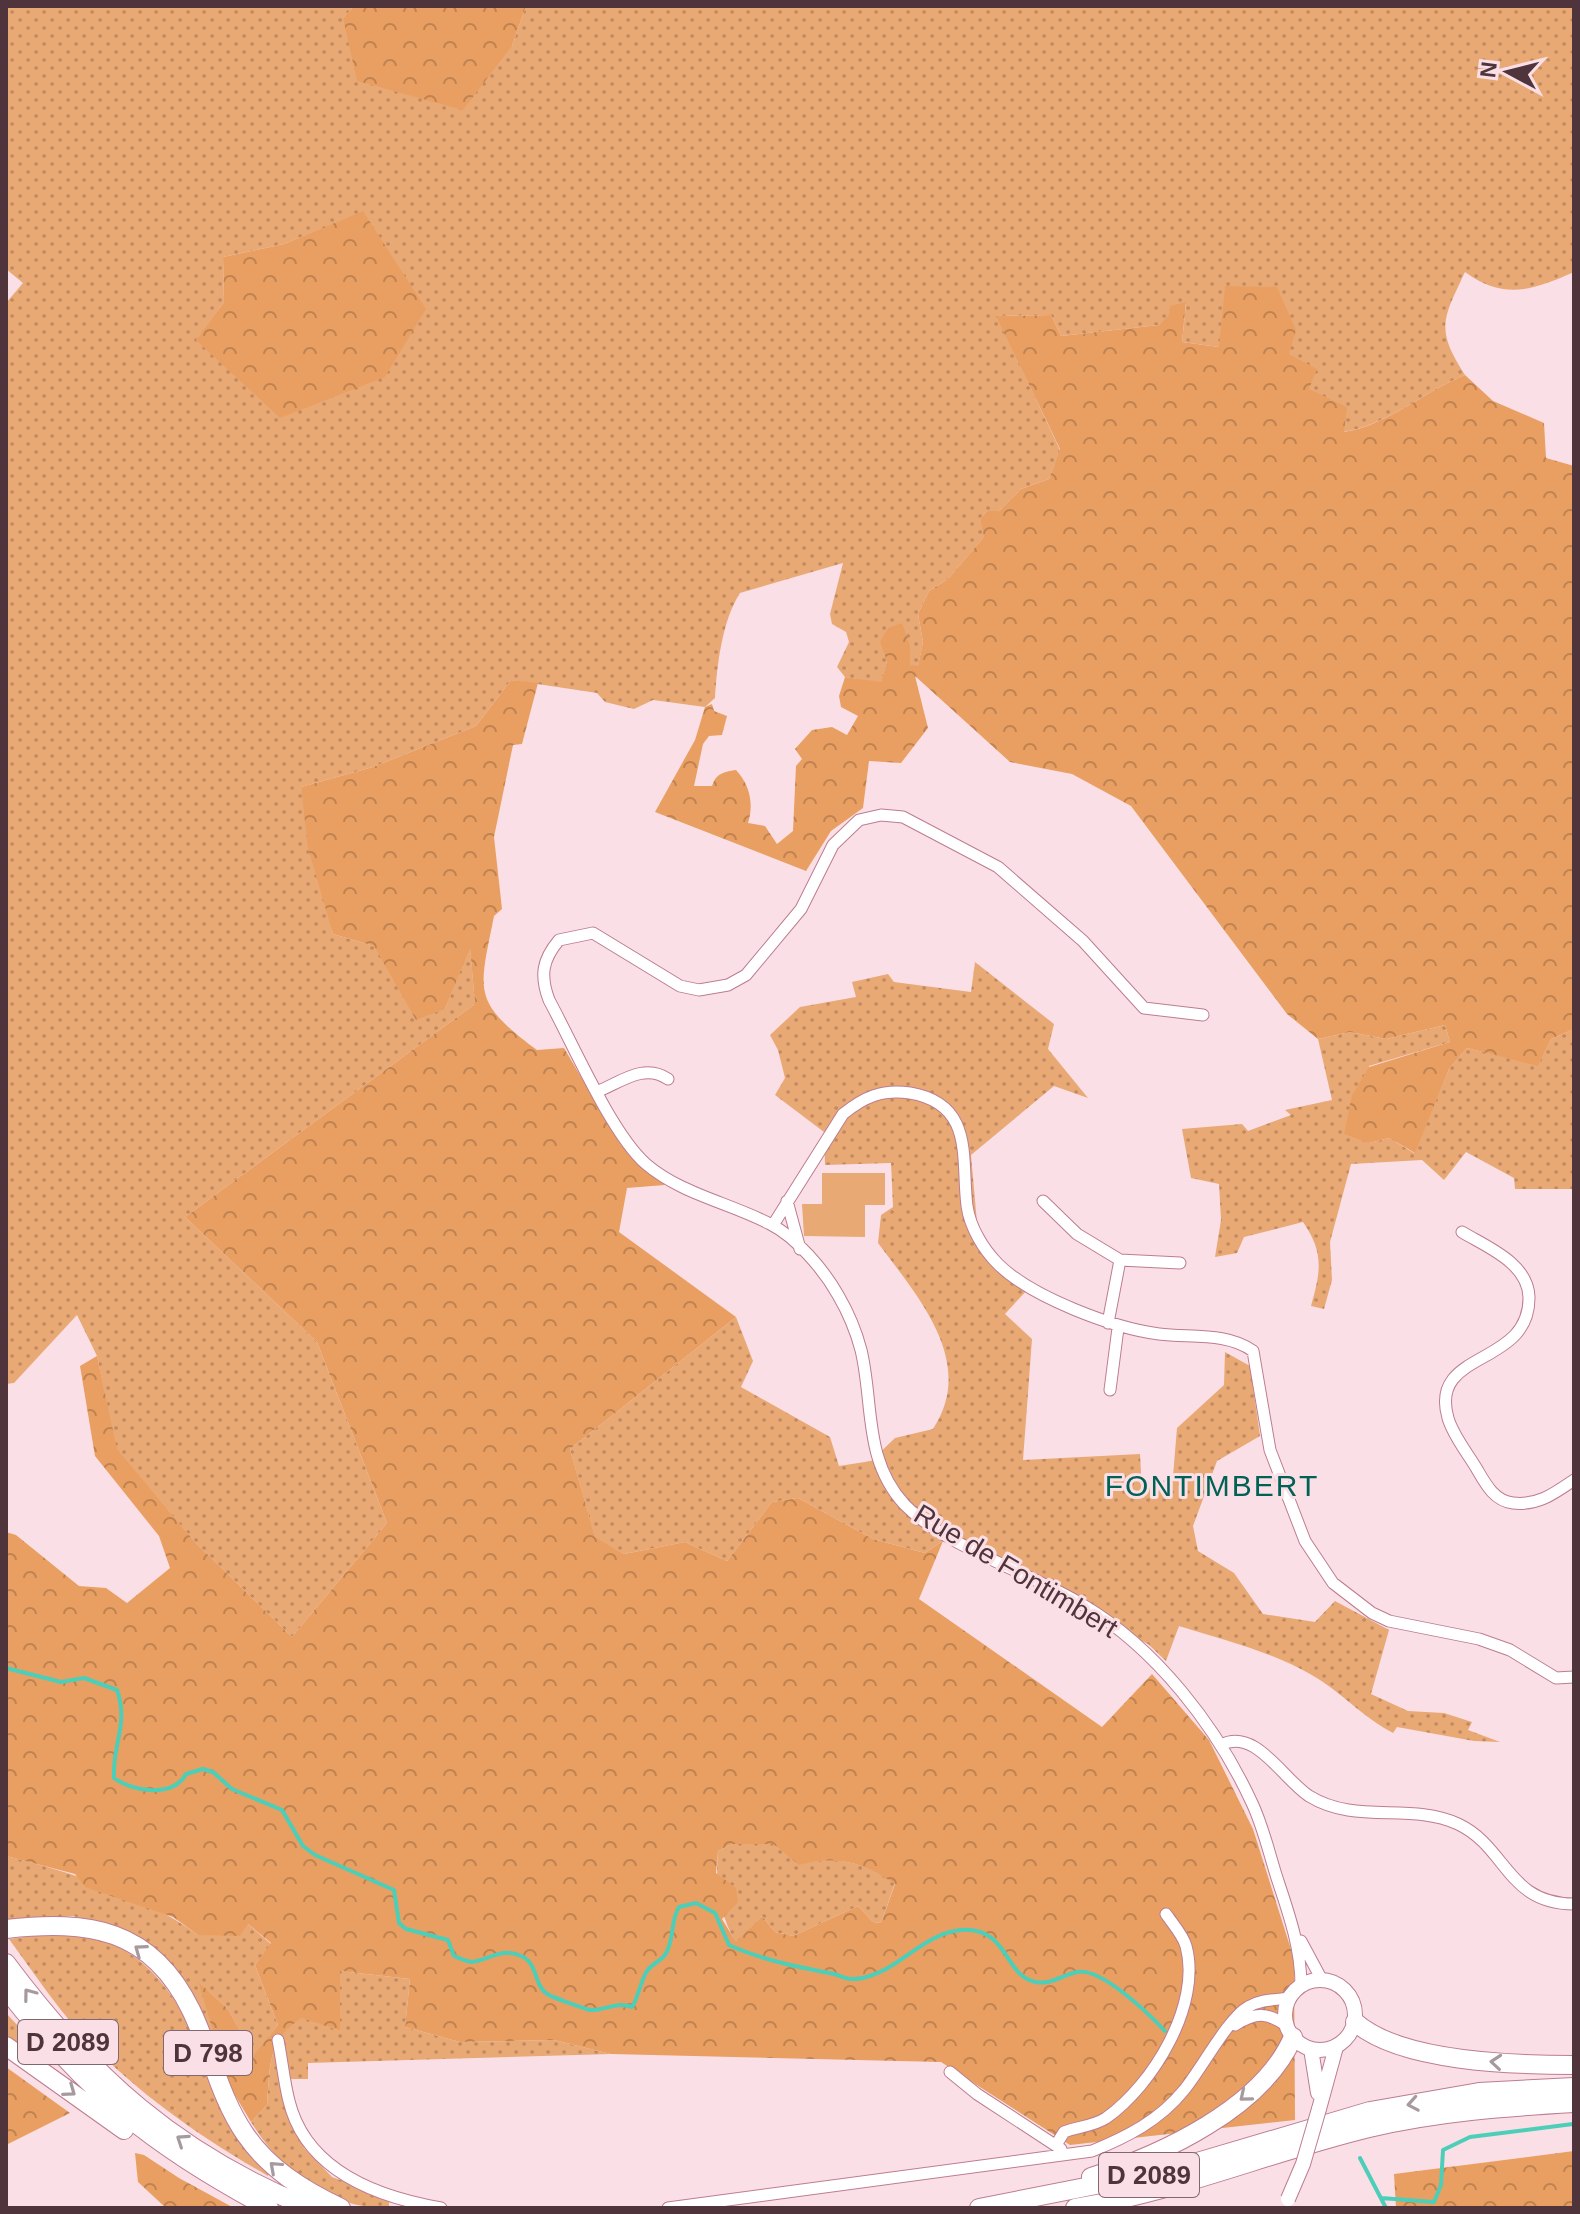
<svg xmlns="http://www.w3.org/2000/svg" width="1580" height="2214" viewBox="0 0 1580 2214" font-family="Helvetica,sans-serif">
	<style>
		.grass { fill: url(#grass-dots); fill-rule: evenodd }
		.forest { fill: url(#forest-crowns); fill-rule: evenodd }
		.pitch { fill: #e9a975 }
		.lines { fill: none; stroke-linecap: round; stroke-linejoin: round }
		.stream { stroke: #4cceb8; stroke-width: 4 }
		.minor-casing { stroke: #bc7d90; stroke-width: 13 }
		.tertiary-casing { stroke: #bc7d90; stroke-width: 16 }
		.trunk-casing { stroke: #bc7d90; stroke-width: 20 }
		.minor { stroke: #fff; stroke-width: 11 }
		.tertiary { stroke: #fff; stroke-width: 14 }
		.trunk { stroke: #fff; stroke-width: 18 }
		.tertiary-bridge-casing { stroke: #bc7d90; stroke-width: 16; stroke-linecap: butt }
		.tertiary-bridge { stroke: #fff; stroke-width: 14 }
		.oneway { stroke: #a79a9e }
		.labels { text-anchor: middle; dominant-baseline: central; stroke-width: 6; stroke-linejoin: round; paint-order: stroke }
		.shield { fill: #fbdfe6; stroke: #83676f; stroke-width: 2 }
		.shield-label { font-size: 26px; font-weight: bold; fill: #4f343c }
		.street-label { font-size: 28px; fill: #4f343c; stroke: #fbdfe6 }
		.neighbourhood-label { font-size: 30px; letter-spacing: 2px; fill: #016155; stroke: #fbdfe6 }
	</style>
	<defs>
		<pattern id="grass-dots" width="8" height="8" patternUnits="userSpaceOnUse" patternTransform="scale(2)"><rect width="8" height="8" fill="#e9a975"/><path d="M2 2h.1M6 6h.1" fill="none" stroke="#bf8a61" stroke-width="1.8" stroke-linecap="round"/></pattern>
		<pattern id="forest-crowns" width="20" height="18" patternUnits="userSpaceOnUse" patternTransform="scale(2)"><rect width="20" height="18" fill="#e99f61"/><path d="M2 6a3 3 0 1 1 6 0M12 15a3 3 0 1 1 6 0" fill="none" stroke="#bf8251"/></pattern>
	</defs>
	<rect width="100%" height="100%" fill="#fbdfe6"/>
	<path class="grass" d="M6,6H354L343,18L512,46L526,6H1574V272C1531,291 1504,300 1465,272C1443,319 1435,329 1465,375C1425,391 1386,426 1343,432L1219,347L1182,342L1186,303L1159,325L1061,336L1051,315L997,316L1060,450L1049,479L1021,489L999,511H987L980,519L985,536L948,579L929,591L918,614L923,642L918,667L910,666V646L887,661L881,683L845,677L837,667L849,642L846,632L832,624L830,614L843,563L740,593C722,621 717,665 715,698L705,707L653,700L634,709L605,702L597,693L511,680L476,726L373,767L301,787L333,934L374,946L445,1009L470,946L475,1004L185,1217L317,1342L387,1523L292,1637L195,1542L116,1449L97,1356L77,1315L14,1383L6,1384V303L23,283L6,269ZM362,212L196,341L224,302L223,257L284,244Z
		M975,962L1054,1024L1048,1049L1088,1098L1054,1086L971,1155L979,1245L1027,1290L1005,1314L1032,1339L1023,1460L1140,1454L1142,1491L1173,1476L1177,1428L1224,1385L1225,1352L1250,1366L1260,1436L1217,1461L1193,1526L1198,1551L1234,1573L1263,1614L1315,1622L1335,1601L1389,1630L1371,1694L1408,1711L1444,1713L1472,1722L1468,1730L1500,1742L1474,1741L1397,1727L1393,1733C1366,1719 1348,1699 1323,1682C1281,1654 1227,1641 1179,1626L1166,1661L1148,1644L943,1541L925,1553L873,1539L798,1498L772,1502L727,1561L685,1542L624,1554L595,1538L570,1449L736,1317L753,1361L741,1387L830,1437L839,1466L871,1461L895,1438L933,1429C977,1362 918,1297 878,1243L881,1215L893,1207L891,1163L825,1165L824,1132L775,1095L785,1078L778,1050L770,1035L800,1007L856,997L852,982L888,974L894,982L971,992Z
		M1445,1025L1450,1042L1369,1066V1143L1389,1138L1414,1153L1449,1069L1467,1048L1538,1065L1551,1039L1574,1029V1189H1515L1514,1178L1466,1152L1444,1180L1422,1160L1351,1164L1330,1242L1332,1280L1324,1309L1311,1306C1321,1271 1324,1252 1303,1222L1244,1237L1237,1253L1215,1257L1221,1220L1219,1184L1191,1178L1182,1129L1242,1124L1248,1131L1291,1115L1285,1110L1332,1100L1318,1039L1350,1032L1386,1039Z
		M732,1844H773L799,1864C839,1855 861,1862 895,1883L881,1923L873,1922L858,1906L793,1936L775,1932L762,1916L736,1943C719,1913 715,1884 718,1851Z
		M6,1856C73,1873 142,1894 198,1935L248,1924L271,1944L255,1965L278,2025L253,2057L228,2009L199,1982L219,2047L183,1981L118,1929L73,1916L6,1921Z
		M56,1933C145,1935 173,1993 211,2063C231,2099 250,2135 270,2171L268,2176C202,2138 141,2096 88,2041C58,2010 34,1973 9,1939Z
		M340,1971L410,1979L405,2027L460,2042L554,2040L611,2054L308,2063V2079H291L304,2148L332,2177L389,2198V2208C326,2208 284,2174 251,2122L267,2105C270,2068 267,2039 302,2017L340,2031Z
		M6,2013L47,2057L43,2062L6,2035Z"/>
	<path class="forest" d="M354,6H526L512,46L463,110L357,81L343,18Z
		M363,211L426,309L385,377L280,418L196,340L224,302L223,257L284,244Z
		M1225,286L1277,287L1296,330L1289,354L1317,369L1309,389L1347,407L1344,432C1386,426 1425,391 1465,375L1493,401L1544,423L1546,458L1574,466V1029L1551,1039L1538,1066L1467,1048L1449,1069L1415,1153L1389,1138L1369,1143L1344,1134L1352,1095L1369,1067L1450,1042L1445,1025L1386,1039L1350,1032L1318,1039L1287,1014L1131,806L1072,774L1010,762L915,676L928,728L901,763L869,761L863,808L831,831L806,871L655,812L695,740L705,707L712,704L714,711L727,716L722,735L709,736L703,744L694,786H712C716,773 724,772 736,770C750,785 754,804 748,823L765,826L777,844L793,831L796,766L802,759L795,749L812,730L832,727L847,735L858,716L841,707L839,696L845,677L881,682L887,661L880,642L888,628L902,623L910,646V665L918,666L923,642L918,614L929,591L948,579L984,537L980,519L987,511H999L1021,489L1049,479L1060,449L996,316L1051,315L1061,336L1159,325L1169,315L1170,306L1186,302L1182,342L1219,347Z
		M511,680L538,683L522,744L513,745L494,837L502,909L494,916C479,992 471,1001 537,1050L564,1048L621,1145L665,1185L627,1188L619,1232L736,1317L570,1449L595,1537L624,1554L685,1542L727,1561L772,1502L798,1498L873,1539L925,1553L943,1541L919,1599L1102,1727L1152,1674L1209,1740L1253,1829L1294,1959L1295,2120L1070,2145L941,2062L611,2054L554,2040L460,2042L405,2027L410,1979L340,1971V2031L302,2018C267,2039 270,2068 267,2105L251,2122L230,2087L198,1981L228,2009L253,2056L278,2025L255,1965L271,1943L248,1924L240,1936L198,1935L173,1917L85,1887L75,1874L6,1856V1532L16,1535L79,1586L106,1588L127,1603L170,1568L159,1536L95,1456L80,1366L97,1356L117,1449L195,1542L292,1637L387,1523L317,1342L185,1217L475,1004L470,948L445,1009L416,1020L374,946L333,934L308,848L301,787L373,767L476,726ZM732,1844H773L799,1865C839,1855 861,1862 895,1884L881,1923L873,1922L858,1906L793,1936L775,1932L762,1916L736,1942L722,1919L738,1902L736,1888L716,1873L718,1851Z
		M6,2067L70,2113L6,2145Z
		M1574,2151V2208H1396L1394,2174Z
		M135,2153L144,2155L179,2178L234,2208H166L138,2182Z"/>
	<path class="pitch" d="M822,1173H885V1205H865V1237L804,1236L802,1204H822Z"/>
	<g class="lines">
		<path class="stream" d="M6,1668L61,1682L84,1678L117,1690C129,1725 112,1744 114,1778C133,1792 173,1798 186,1774L203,1769L213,1772L232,1789L282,1810L303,1846L315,1855L394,1890L399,1923L406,1929L448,1940L454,1956C459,1958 467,1962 472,1962C489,1960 502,1947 521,1956C539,1963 533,1987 549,1995C552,1997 585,2009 590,2010C605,2011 615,2001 632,2007C639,1996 640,1982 647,1971C653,1962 664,1961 668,1949C674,1934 671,1920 679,1907L696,1903L715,1913L729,1945C762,1960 798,1967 834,1974C839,1975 845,1979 851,1979C861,1980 877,1974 886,1969C909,1956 933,1932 961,1930C1010,1927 1003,1976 1036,1982C1051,1985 1063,1975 1077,1972C1101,1967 1149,2014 1165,2031
			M1360,2158L1386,2208
			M1381,2198L1434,2202L1441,2185L1443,2150L1470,2137L1573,2124"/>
		<g class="minor-casing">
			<path id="minor" d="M1203,1015L1144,1008L1083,941L998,867L903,817L881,815L859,820L833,845L801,909L746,975L728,985L699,990L680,986L593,933L559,940C542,960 540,976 549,1000C573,1044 611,1133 646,1164C681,1194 730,1203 770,1224C796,1237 824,1270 838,1295C848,1312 856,1331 861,1350C874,1404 863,1460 905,1505C946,1547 1031,1573 1083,1605C1156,1648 1217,1727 1252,1803C1263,1826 1269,1853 1277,1878C1289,1914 1301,1948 1301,1986
				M599,1091C622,1081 645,1063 668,1079
				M787,1201L800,1249
				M1043,1201L1077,1234L1120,1260
				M773,1225L843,1114C864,1097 882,1089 910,1093C975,1104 961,1159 967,1206C970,1227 983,1249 998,1264C1031,1297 1113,1328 1159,1334C1190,1338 1227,1332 1253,1351L1270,1450L1305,1541L1333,1583L1372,1613L1389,1621L1479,1639L1510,1650L1556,1678L1574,1677
				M1462,1232C1487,1247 1528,1263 1529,1297C1530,1368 1428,1349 1448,1418C1453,1436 1469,1455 1478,1471C1486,1485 1495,1501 1513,1503C1538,1506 1555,1493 1574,1480
				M1108,1323L1120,1260L1180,1263
				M1110,1390L1118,1328
				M1221,1745C1255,1727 1282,1778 1309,1796C1356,1825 1410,1802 1458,1824C1507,1847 1507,1904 1574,1904
				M1301,1941L1322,1980
				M1235,2025C1256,2012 1267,2012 1287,2026
				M278,2040C282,2060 284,2082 289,2101C306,2171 377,2197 441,2208
				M950,2072L977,2094L1061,2149
				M1056,2145L1064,2132C1077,2127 1094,2126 1106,2118C1153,2085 1202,2004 1186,1946C1183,1935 1172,1923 1166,1914
				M668,2208L1092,2151C1127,2137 1160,2120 1184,2090C1200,2071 1229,2017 1248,2007C1261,1999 1276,2000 1290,1998"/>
		</g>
		<g class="tertiary-casing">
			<path id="tertiary" d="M1285 2015a35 35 0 1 1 70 0a35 35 0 1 1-70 0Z
				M1311,2049L1318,2093
				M1319,2109L1336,2047"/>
		</g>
		<g class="trunk-casing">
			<path id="trunk" d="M6,1929C89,1920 151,1928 191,2010C211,2051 219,2096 245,2134C269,2169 303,2190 341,2208
				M6,1963C91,2077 177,2154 310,2208
				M6,1989C86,2092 154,2147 269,2208
				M1355,2022C1400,2062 1514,2065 1574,2065
				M6,2046L124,2130
				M1091,2177C1161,2155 1263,2108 1293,2037
				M979,2208L1167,2171L1370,2111L1479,2092L1574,2087
				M1075,2208C1176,2192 1270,2152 1369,2128C1436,2112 1505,2107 1574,2103"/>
		</g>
		<use href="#minor" class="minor"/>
		<use href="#tertiary" class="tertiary"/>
		<use href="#trunk" class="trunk"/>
		<g class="tertiary-bridge-casing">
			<path id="tertiary-bridge" d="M1288,2199L1303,2164L1319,2109"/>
		</g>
		<use href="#tertiary-bridge" class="tertiary-bridge"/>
	</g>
	<defs><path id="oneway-chevron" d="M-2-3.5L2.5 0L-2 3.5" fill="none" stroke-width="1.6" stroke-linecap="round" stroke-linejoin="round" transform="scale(2)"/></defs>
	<g class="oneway">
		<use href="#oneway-chevron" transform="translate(140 1950) rotate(-144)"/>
		<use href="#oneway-chevron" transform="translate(29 1994) rotate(-127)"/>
		<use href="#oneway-chevron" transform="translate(1496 2062) rotate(-175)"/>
		<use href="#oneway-chevron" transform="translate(70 2091) rotate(36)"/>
		<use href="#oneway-chevron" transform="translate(1245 2096) rotate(140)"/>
		<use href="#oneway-chevron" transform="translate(1413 2104) rotate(170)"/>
		<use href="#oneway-chevron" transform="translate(182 2140) rotate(-146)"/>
		<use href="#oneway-chevron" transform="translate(275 2167) rotate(-138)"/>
	</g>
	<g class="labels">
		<g class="shield">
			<rect x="18" y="2020" width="100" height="44" rx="6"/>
			<rect x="164" y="2031" width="88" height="44" rx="6"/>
			<rect x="1099" y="2153" width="100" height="44" rx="6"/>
		</g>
		<g class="shield-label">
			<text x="68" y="2042">D 2089</text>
			<text x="208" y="2053">D 798</text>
			<text x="1149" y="2175">D 2089</text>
		</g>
		<g class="street-label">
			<text transform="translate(1016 1571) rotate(31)">Rue de Fontimbert</text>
		</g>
		<g class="neighbourhood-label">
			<text x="1212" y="1485">FONTIMBERT</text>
		</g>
	</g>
	<rect width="1580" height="2214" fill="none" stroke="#4f343c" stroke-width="16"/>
	<g transform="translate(1508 72) rotate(277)" stroke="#fbdfe6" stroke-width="6" paint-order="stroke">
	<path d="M0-6L14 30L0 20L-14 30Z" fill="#4f343c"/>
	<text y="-12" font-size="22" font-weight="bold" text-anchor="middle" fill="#4f343c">N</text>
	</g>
</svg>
